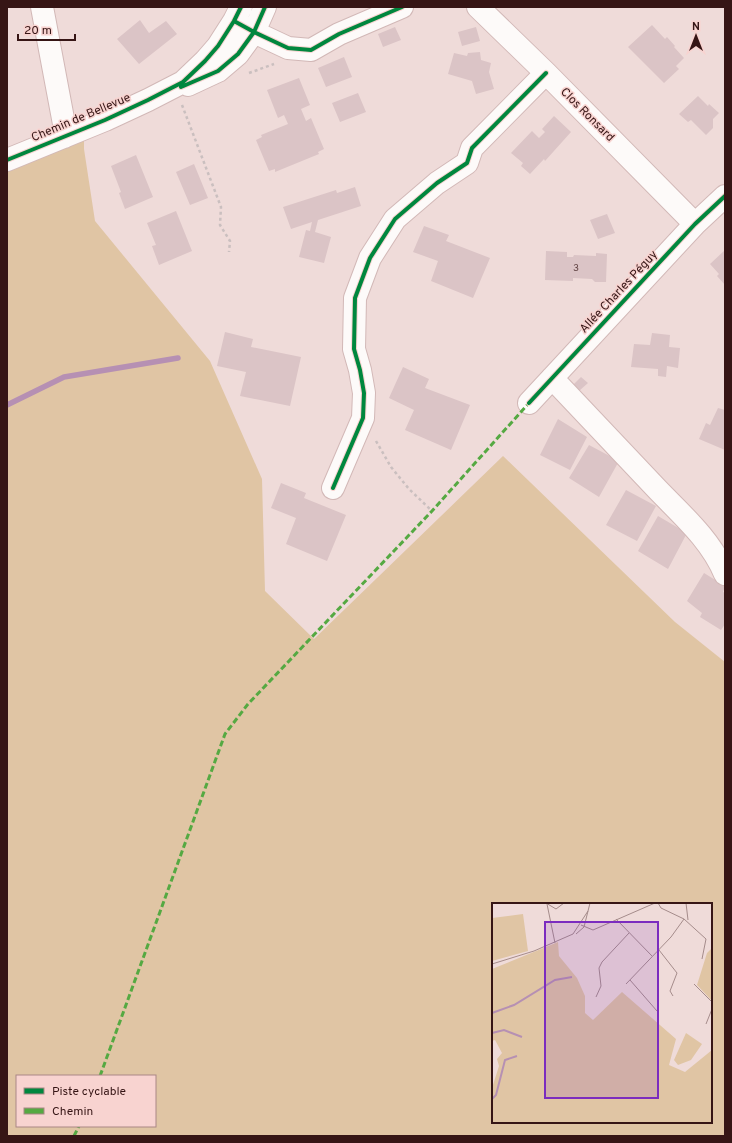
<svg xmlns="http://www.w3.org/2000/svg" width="732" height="1143" viewBox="0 0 732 1143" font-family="Overpass,sans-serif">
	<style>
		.green { fill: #e0c5a4; fill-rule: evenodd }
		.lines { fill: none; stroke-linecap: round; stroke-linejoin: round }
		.stream { stroke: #b690b3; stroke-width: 5.5 }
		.building { fill: #dbc4c6 }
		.minor-casing { stroke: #d2b8b7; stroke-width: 24 }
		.path { stroke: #cabfbf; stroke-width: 2.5; stroke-dasharray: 3 3; stroke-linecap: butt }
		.minor { stroke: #fdfaf9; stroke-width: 22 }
		.quiet { stroke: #55a942; stroke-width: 3; stroke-dasharray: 6 3; stroke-linecap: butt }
		.cycleway-casing { stroke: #f8d3d0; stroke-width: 6 }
		.cycleway { stroke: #00873e; stroke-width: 4 }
		.labels { text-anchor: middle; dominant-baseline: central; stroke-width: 3; stroke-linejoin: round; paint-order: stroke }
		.number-label { font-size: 10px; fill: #624444 }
		.street-label { font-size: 12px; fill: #361515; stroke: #f8d3d0 }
		.inset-river { fill: none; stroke: #b690b3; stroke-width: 2 }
		.inset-road { fill: none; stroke: #a58c8b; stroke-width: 1 }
		.view { fill: #7b2cbf; fill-opacity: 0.15; stroke: #7b2cbf; stroke-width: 2 }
		.inset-edge { fill: none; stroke: #361515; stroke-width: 2 }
	</style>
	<rect width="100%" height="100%" fill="#efdbd9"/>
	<path class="green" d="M84,129V149L95,221L210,361L262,479L265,591L314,639L503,456L675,622L725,662V1136H7V160ZM493,904H711V1122H493ZM17,1076H155V1126H17Z"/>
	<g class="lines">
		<path class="stream" d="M7,405L64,377L178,358"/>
	</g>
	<path class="building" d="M140,20L149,33L166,21L177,34L139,64L117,39Z
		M652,25L665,39L667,37L675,46L674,47L684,58L676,66L679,69L664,83L628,47Z
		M395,27L401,40L383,47L378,34Z
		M476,27L480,41L462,46L458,32Z
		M480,52L481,60L491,63L489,72L494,89L476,94L472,81L448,74L454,53L467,56L468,53Z
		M344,57L352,77L326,87L318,68Z
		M299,78L310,105L301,109L306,121L311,118L324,149L318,152L319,154L275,172V169L269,171L256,140L262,137L261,135L288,124L284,115L278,118L267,90Z
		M358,93L366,112L340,122L332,103Z
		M698,96L708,106L709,104L719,113L713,119V128L706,135L691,120L688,122L679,114Z
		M554,116L571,132L545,161L544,159L530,174L521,166L523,163L511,153L532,131L539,138L545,132L542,129Z
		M136,155L153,197L125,209L119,193L121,192L111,166Z
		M194,164L208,198L190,205L176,172Z
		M355,187L361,206L318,220L315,232L331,237L324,263L299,257L306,230L310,231L312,222L291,229L283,207L336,190L337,193Z
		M176,211L192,251L159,265L152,246L156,245L147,223Z
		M607,214L615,233L598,239L590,220Z
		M424,226L449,235L446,241L490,258L473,298L431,281L438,261L413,252Z
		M725,250V285L717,276L719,274L710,264Z
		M546,251L567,252V257H573L574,255L596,256V253L607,254L606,282H595L592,279L573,278V281L545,280Z
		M225,332L253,339L251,347L301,357L290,406L240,396L246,372L217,366Z
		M652,333L670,335L669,347L680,348L678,368L667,366L666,377L658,376V369L631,367L634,344L650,345Z
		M403,367L429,379L425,388L470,405L451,450L405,430L414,410L389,398Z
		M581,377L588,383L579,391L573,385Z
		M718,408L725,410V450L699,439L706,423L710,425Z
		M558,419L587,437L570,470L540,455Z
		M589,445L619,461L599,497L569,478Z
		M281,483L306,493L304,498L346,515L327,561L286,544L296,518L271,508Z
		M626,490L656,506L637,541L606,525Z
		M658,516L687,533L668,569L638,551Z
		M704,573L725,586L723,592L725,593V624L721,630L700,617L702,613L687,601Z"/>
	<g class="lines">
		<g class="minor-casing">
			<path id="minor" d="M42,7L64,124V137
				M478,7L546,73L695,224
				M234,21L254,32L288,48L311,50L339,34L402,7
				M188,85L218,71L238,54L254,32L265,7
				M7,160L105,120L148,100L183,82L205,61L218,46L234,21L241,7
				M552,378C587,415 622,452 657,489C682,515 711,540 725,574
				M529,403L695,224L725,196
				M333,488L363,418L364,393L360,370L354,349L355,298L370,258L395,219L437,183L467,163L472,148L546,73"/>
		</g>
		<path class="path" d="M249,73L274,64
			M182,105L221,207L220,225L230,241L229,252
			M376,441L391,467L409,489L432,511"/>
		<use href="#minor" class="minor"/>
		<path class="quiet" d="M100,1076L225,734L248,704L432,511L529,403
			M74,1136L79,1126"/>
		<g class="cycleway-casing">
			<path id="cycleway" d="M234,21L254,32L288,48L311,50L339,34L402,7
				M181,87L218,71L238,54L254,32L265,7
				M7,160L105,120L148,100L183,82L205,61L218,46L234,21L241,7
				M529,403L695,224L725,196
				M333,488L363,418L364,393L360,370L354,349L355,298L370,258L395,219L437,183L467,163L472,148L546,73"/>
		</g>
		<use href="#cycleway" class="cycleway"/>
	</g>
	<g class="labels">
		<g class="number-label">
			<text x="576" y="268">3</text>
		</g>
		<g class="street-label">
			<text transform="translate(587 115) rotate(45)">Clos Ronsard</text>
			<text transform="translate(81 118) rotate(-23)">Chemin de Bellevue</text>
			<text transform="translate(619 292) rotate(-47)">Allée Charles Péguy</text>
		</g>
	</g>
	<g transform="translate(492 903)">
		<rect width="220" height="220" fill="#efdbd9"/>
		<path d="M31,11L36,48L0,58V15ZM66,39L67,53L85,75L93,93V110L101,117L130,89L184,136L177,162L193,169L220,147V220H0V185L7,163L5,156L10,150L3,137L0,138V66ZM220,45V98L205,82L215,50ZM194,130L210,141L199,157L186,162L182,157Z" fill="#e0c5a4"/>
		<path class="inset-river" d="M0,110L22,102L63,77L80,74M0,130L12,127L30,134M0,196L4,192L13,157L25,153"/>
		<path class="inset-road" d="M54,0L64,6L72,0M194,0L196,17M55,1L63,40M124,16L160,53M192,16L214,36L210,56M89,22L101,27L163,0M84,31L92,24L98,0M167,47L185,70L178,88L181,93M0,61L42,48L81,31L96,8M138,77L165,108M134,81L179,34L192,16L169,5L166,0M202,81L220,99M104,94L109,83L107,65L110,59L137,30M214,121L220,106"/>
		<path class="view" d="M53,19H166V195H53Z"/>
		<rect width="220" height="220" class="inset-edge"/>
	</g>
	<rect width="732" height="1143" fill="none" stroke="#361515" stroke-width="16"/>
	<rect x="16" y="1075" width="140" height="52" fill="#f8d3d0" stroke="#aa8785"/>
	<rect x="24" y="1088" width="20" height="6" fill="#00873e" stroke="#aa8785"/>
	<text x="52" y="1095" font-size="12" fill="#361515">Piste cyclable</text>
	<rect x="24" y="1108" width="20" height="6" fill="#55a942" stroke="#aa8785"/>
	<text x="52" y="1115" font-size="12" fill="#361515">Chemin</text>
	<g transform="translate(696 36)" stroke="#f8d3d0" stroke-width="3" paint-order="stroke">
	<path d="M0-3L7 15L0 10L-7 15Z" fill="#361515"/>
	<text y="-6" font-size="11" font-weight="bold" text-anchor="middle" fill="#361515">N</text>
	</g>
	<path d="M18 34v6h57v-6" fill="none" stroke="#361515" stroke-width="2"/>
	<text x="24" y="34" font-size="12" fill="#361515" stroke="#f8d3d0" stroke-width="3" paint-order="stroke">20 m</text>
</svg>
